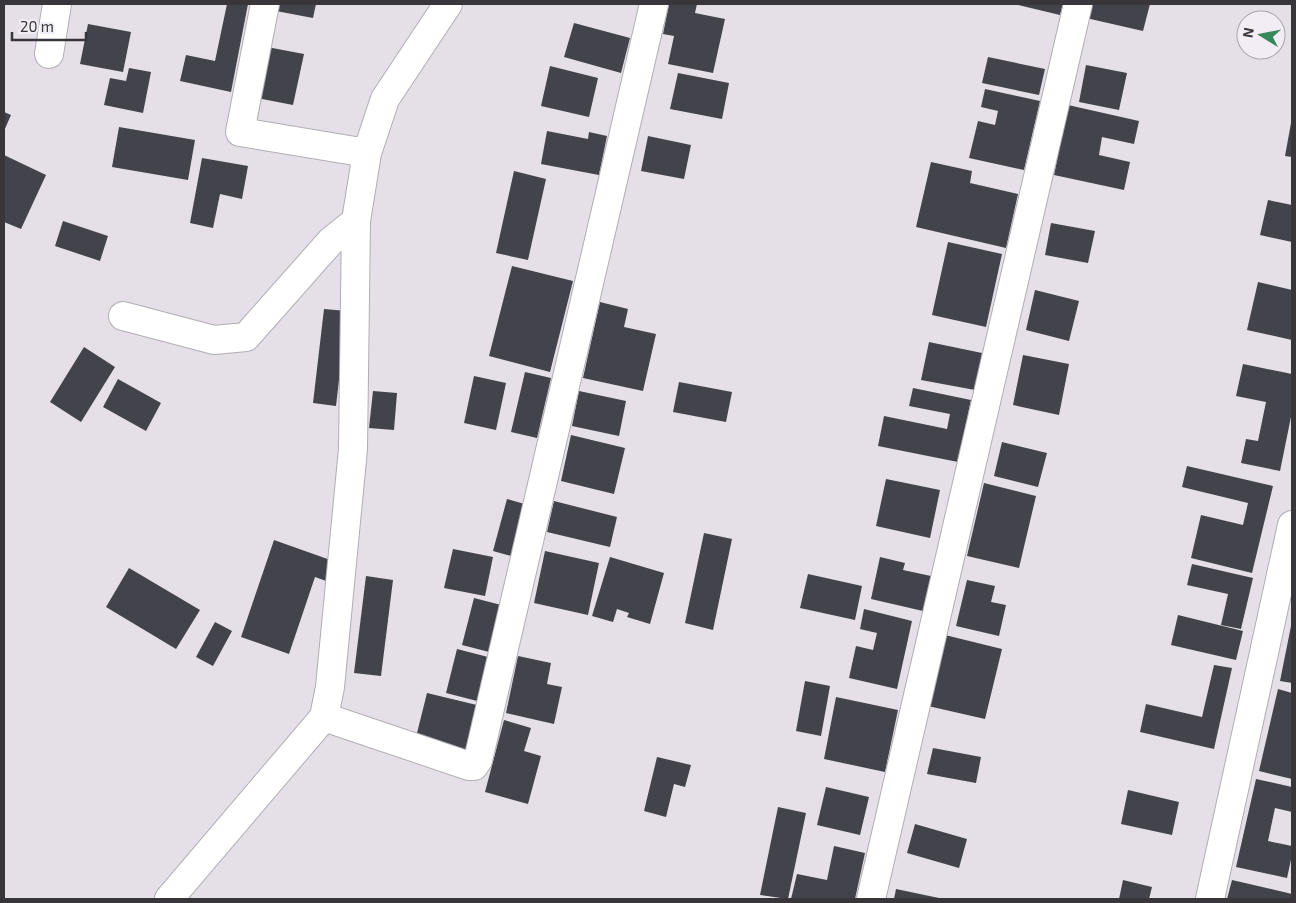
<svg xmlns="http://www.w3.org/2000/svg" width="1296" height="903" viewBox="0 0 1296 903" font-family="'Exo 2',sans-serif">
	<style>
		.building { fill: #42434b }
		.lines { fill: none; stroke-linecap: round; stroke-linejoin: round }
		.minor-casing { stroke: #b1adb5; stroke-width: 30 }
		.minor { stroke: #fff; stroke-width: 28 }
	</style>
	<rect width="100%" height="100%" fill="#e5e0e8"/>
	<path class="building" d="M227,4H248L231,92L180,81L186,55L215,61Z
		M277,4H316L313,18L276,11Z
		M669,4H697L695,13L725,19L713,73L668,64L674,36L663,34Z
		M1014,4H1063L1060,15Z
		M1089,4H1150L1143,31L1086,18Z
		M574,23L630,38L621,73L564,57Z
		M88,24L131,32L123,72L80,64Z
		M267,47L304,54L293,105L257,98Z
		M988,57L1045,69L1039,95L982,83Z
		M1086,65L1127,73L1119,110L1079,102Z
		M550,66L598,78L589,117L541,106Z
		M129,68L151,72L143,113L104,105L110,78L126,81Z
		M678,73L729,83L722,119L670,109Z
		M985,89L1040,101L1024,170L969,158L978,121L995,125L998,111L981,107Z
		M1068,105L1139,121L1134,144L1102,137L1099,155L1130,162L1124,190L1054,175Z
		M4,112L11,115L4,131Z
		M1291,123H1292V157L1285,156Z
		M119,127L195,140L188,180L112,167Z
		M547,131L588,139L589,132L607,136L599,175L541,164Z
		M648,136L691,145L684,179L641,171Z
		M4,155L46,175L21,229L4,222Z
		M202,158L248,166L242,199L220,194L213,228L190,223Z
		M931,162L972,171L970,183L1018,194L1006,248L916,227Z
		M514,171L546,179L528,260L496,253Z
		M1268,200L1292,205V242L1260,235Z
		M63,221L108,236L100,261L55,246Z
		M1051,223L1095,231L1088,263L1045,255Z
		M948,242L1002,254L986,327L932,315Z
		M512,266L573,281L550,372L489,356Z
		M1258,282L1292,290V340L1247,330Z
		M1035,290L1079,301L1069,341L1026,330Z
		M600,302L628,309L624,327L656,334L643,391L583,378Z
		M324,309L347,311L336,406L313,403Z
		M929,342L982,353L975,390L921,380Z
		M84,347L115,367L81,422L50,402Z
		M1023,355L1069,364L1059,415L1013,405Z
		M1243,364L1292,374V412L1280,471L1241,463L1246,439L1258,441L1266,402L1236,396Z
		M525,372L551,378L537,438L511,432Z
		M474,376L506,383L496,430L464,423Z
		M118,379L161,403L146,431L103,407Z
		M679,382L732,392L726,422L673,412Z
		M913,388L971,400L958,462L878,446L884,416L947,429L950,414L909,406Z
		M373,391L397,393L394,430L369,428Z
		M579,391L626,401L619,436L572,426Z
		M571,435L625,448L614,494L561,481Z
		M1002,442L1047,453L1038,487L994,476Z
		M1187,466L1273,486L1252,573L1191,558L1201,515L1243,525L1248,503L1182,487Z
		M886,479L940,490L930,538L876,526Z
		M984,483L1036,496L1019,568L967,556Z
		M507,499L528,505L515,557L493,551Z
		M554,501L617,517L610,547L547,532Z
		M704,533L732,539L713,630L685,623Z
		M274,540L336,562L329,582L315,577L289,654L241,637Z
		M453,549L493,557L485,596L444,588Z
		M545,551L599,563L588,615L534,603Z
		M610,557L664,573L650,624L627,617L629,613L617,609L613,622L592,616Z
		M880,557L905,563L903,570L931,576L923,611L871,599Z
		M1192,564L1253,578L1241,629L1221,625L1228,594L1187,585Z
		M129,568L200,610L176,649L106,607Z
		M808,574L862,586L855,620L800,608Z
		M366,576L393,580L381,676L354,673Z
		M967,580L995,586L991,602L1006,605L999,636L956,626Z
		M474,598L505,606L493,653L462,645Z
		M864,609L912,621L897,689L849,678L856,646L873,650L877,633L860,629Z
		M1178,615L1243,631L1236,660L1171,645Z
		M215,622L232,631L213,666L196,657Z
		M1291,626H1292V683L1280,681Z
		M945,635L1002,649L985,719L928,706Z
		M457,649L492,658L481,702L446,693Z
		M518,656L551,663L547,684L562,687L554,724L506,713Z
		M1214,665L1232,668L1214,749L1140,732L1146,704L1202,717Z
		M805,681L830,686L821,736L796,731Z
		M1278,689L1292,693V779L1259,771Z
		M427,693L481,706L469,755L415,741Z
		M836,697L898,710L885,772L824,759Z
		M504,720L531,728L524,751L541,756L528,804L485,792Z
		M933,748L981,757L976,783L927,774Z
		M657,757L691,765L685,787L674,784L666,817L644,811Z
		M1256,779L1292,787V812L1275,808L1268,841L1292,846V855L1287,878L1236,867Z
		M826,787L869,797L860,835L817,825Z
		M1128,790L1179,802L1172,835L1121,824Z
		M778,807L806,813L788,899L760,895Z
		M915,824L967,839L959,868L907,853Z
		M834,846L865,853L855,899H791L797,874L827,880Z
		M1123,880L1152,887L1149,899H1119Z
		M1232,880L1292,894V899H1227Z
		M896,889L939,898L938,899H894Z"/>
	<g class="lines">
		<g class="minor-casing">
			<path id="minor" d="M265,4L240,132L367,153
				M49,54L57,4
				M123,316L214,340L246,337L330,242L356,221
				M324,717L330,687L353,449L356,221L367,153L385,99L448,4
				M169,899L324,717L469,766H474L478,760L654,4
				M871,899L1078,4
				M1210,899L1292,525"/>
		</g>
		<use href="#minor" class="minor"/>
	</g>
	<rect width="1296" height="903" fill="none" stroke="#38363a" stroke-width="10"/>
	<g transform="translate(1261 35) rotate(280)"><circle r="24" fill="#f2edf5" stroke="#a8a4aa"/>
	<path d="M0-4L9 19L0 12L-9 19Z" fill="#378859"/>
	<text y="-8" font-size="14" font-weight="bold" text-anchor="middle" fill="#38363a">N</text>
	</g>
	<path d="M12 32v8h74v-8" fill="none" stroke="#38363a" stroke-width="2.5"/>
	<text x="20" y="32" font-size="15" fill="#38363a" stroke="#f2edf5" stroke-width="4" paint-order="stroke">20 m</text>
</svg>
